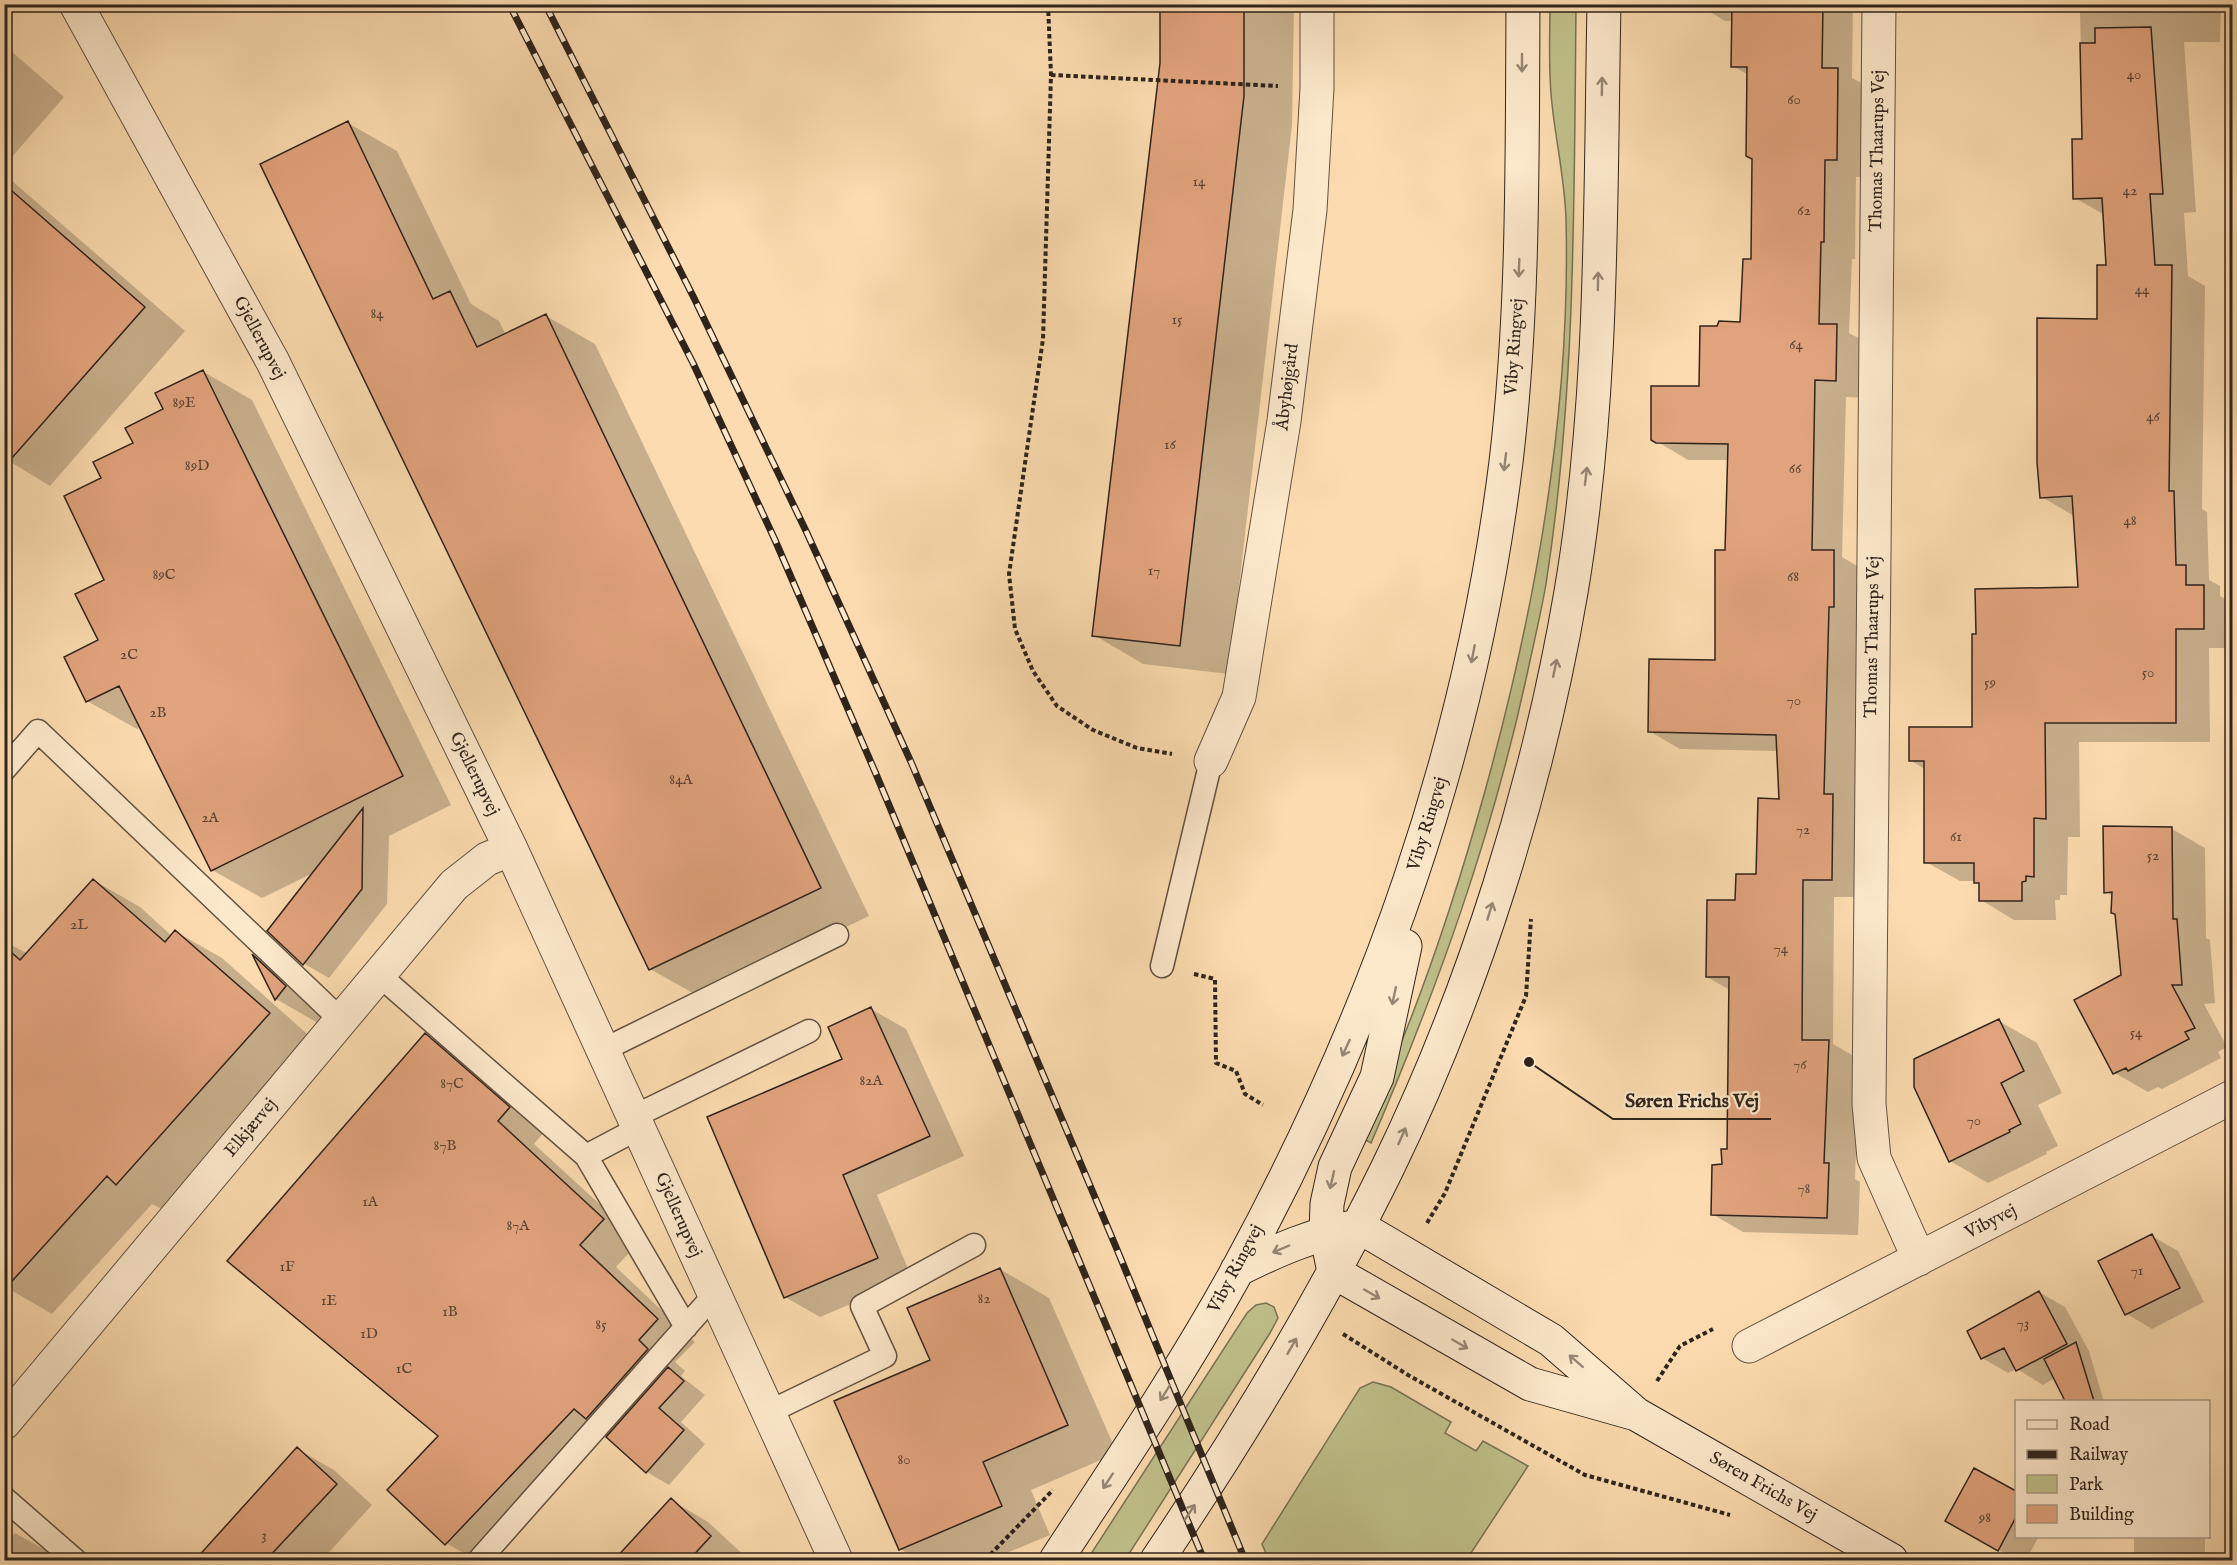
<svg xmlns="http://www.w3.org/2000/svg" width="2237" height="1565" viewBox="0 0 2237 1565" font-family="'IM FELL English',serif">
	<style>
		.green { fill: #c0c08a; stroke: #787253; stroke-width: 1.5 }
		.shadow { fill: #0003 }
		.building { fill: #e1a37d; stroke: #2f241c; stroke-width: 1.5 }
		.lines { fill: none; stroke-linecap: round; stroke-linejoin: round }
		.lane-casing { stroke: #625241; stroke-width: 25 }
		.street-casing { stroke: #625241; stroke-width: 35 }
		.secondary-casing { stroke: #2f241c; stroke-width: 35 }
		.path { stroke: #2f241c; stroke-width: 4; stroke-dasharray: 4.5 3; stroke-linecap: butt }
		.lane { stroke: #fce8cb; stroke-width: 22 }
		.street { stroke: #fce8cb; stroke-width: 33 }
		.secondary { stroke: #fce8cb; stroke-width: 33 }
		.rail-casing { stroke: #2f241c; stroke-width: 7 }
		.rail { stroke: #fce8cb; stroke-width: 4.5; stroke-dasharray: 14; stroke-linecap: butt }
		.oneway { stroke: #968674 }
		.labels { text-anchor: middle; dominant-baseline: central; stroke-width: 4.5; stroke-linejoin: round; paint-order: stroke }
		.number-label { font-size: 15px; fill: #5c4434 }
		.street-label { font-size: 18px; fill: #2f241c; stroke: #fce8cb }
		.leader { fill: none; stroke: #2f241c; stroke-width: 2 }
		.callout-dot { fill: #2f241c; stroke: #fce8cb; stroke-width: 2 }
		.callout-label { font-size: 20px; text-anchor: middle; font-weight: bold; fill: #2f241c; stroke: #fce8cb; stroke-width: 4.5; stroke-linejoin: round; paint-order: stroke }
	</style>
	<rect width="100%" height="100%" fill="#fbdbaf"/>
	<filter id="stains"><feTurbulence type="fractalNoise" baseFrequency=".00333" numOctaves="4"/><feColorMatrix values="0 0 0 0 .2 0 0 0 0 .09 0 0 0 0 .02 0 0 0 .5 -.17"/></filter>
	<radialGradient id="worn" r=".72"><stop offset=".6" stop-color="#630" stop-opacity="0"/><stop offset="1" stop-color="#630" stop-opacity=".3"/></radialGradient>
	<path class="green" d="M1550,5H1576C1574,198 1576,392 1546,584C1541,613 1534,642 1528,670C1493,834 1437,990 1371,1143L1360,1137C1413,1026 1452,910 1485,791C1536,607 1571,413 1566,220C1565,181 1556,142 1552,104C1548,71 1550,37 1550,5Z
		M1266,1303L1274,1307L1278,1318L1270,1333L1125,1560H1087L1247,1313L1256,1305Z
		M1373,1382L1391,1387L1451,1422L1445,1433L1476,1451L1483,1441L1528,1466L1471,1553L1455,1560H1269L1262,1544L1360,1388Z"/>
	<path class="shadow" d="M1162,4H1294L1292,125L1229,674L1143,664L1094,635L1161,99Z
		M1697,4H1853L1852,78L1869,87L1868,177H1856L1855,259H1852L1849,333L1868,343L1867,398L1846,397L1842,557L1864,570L1860,624L1855,809L1863,813V897H1834L1833,1044L1859,1059L1855,1179L1860,1182L1858,1235L1743,1232L1712,1214L1728,1151L1730,990L1707,977L1737,902L1758,876L1781,800L1778,751L1680,749L1649,731L1717,662L1727,552L1729,460H1688L1653,439L1701,387L1718,328L1742,323L1753,261V159L1749,75L1732,66L1733,21H1725Z
		M2070,4H2221L2220,42H2184L2196,212L2184,213L2188,276L2205,286L2202,509L2207,512L2209,580L2220,586V596L2232,603V648H2209L2210,742H2079L2080,837H2068L2067,895H2060V900H2055L2056,920H2014L1981,900L1980,885L1975,881H1960L1926,862V770L1910,760L1973,729L1977,635L2079,588L2074,516L2042,497L2098,320L2107,266L2105,215L2075,198L2083,140L2080,10Z
		M4,45L64,97L4,166Z
		M348,123L397,151L471,304L499,321L506,335L546,316L595,344L869,916L700,997L650,969Z
		M4,174L185,331L50,486L4,458Z
		M202,371L252,400L451,805L389,836L387,904L329,978L303,963L315,872L262,898L212,870L141,727L137,729L87,701L100,641L106,580L103,479Z
		M2172,829L2205,848L2206,938L2210,940L2215,1003L2204,1004L2227,1047L2218,1052L2221,1058L2162,1089L2158,1087L2148,1092L2115,1073L2122,976L2113,896L2105,892Z
		M93,880L140,907L172,936L176,932L222,958L315,1041L164,1210L152,1204L52,1314L4,1286V941L28,954Z
		M256,958L302,984L334,1015L325,1027L276,999Z
		M871,1009L906,1029L964,1156L877,1195L912,1278L820,1317L785,1297L844,1060Z
		M1999,1021L2037,1043L2062,1093L2038,1105L2058,1146L2046,1152L2047,1154L1988,1183L1950,1161Z
		M425,1035L462,1056L546,1130L534,1144L640,1241L616,1267L695,1342L675,1362L685,1371L681,1376L705,1395L681,1422L705,1444L669,1485L647,1472L606,1435L487,1560H476L446,1543Z
		M2152,1236L2178,1251L2204,1302L2152,1329L2127,1314Z
		M1000,1269L1049,1298L1117,1453L1031,1490L1050,1535L990,1560H920L900,1549L932,1360Z
		M2039,1292L2065,1307L2089,1351L2104,1402H2067L2055,1378L2043,1385L2017,1369L2008,1373L1982,1358Z
		M297,1449L334,1470L372,1505L322,1560H197Z
		M1975,1470L2016,1493V1536H2039L2026,1560H2018L1972,1536Z
		M671,1500L708,1522L747,1558L745,1560H616Z
		M15,1533L63,1560H4V1545Z
		M2134,1536H2205V1560H2134Z"/>
	<path class="building" d="M1160,4H1244V96L1180,646L1092,636L1160,63Z
		M1732,4H1823L1822,68H1838L1837,160H1825L1824,242H1821L1819,324H1837L1836,381L1815,380L1812,550H1834V607H1829L1824,794H1833L1832,880H1803L1802,1040H1829L1824,1163H1829L1827,1218L1711,1215L1712,1165L1722,1164L1721,1149H1727L1729,977H1706L1707,900H1735L1736,874H1756L1758,798L1779,799L1776,735L1648,732L1649,659L1715,660V550H1725L1728,444L1656,443L1651,440V386H1699L1700,326H1717L1719,321L1740,322L1743,259H1751L1752,159L1746,156L1747,67H1731Z
		M2151,27L2163,194H2150L2155,265H2172L2169,491H2174L2176,565H2186V585H2204V629H2176V723H2045L2046,819L2034,818V877L2026,876V881L2022,882V901H1979V883H1974V863H1924V761H1909V727H1972V634H1976L1975,589L2078,587L2072,496L2040,498L2037,462V318L2097,319V265H2106L2102,198L2073,199L2072,139H2082L2080,43H2095V28Z
		M348,121L433,299L450,291L477,347L546,314L821,888L649,970L260,164Z
		M4,184L145,307L4,467Z
		M203,370L403,776L211,871L119,686L86,702L64,657L98,640L75,594L104,580L64,496L101,478L93,462L133,443L125,428L163,409L155,393Z
		M363,808L362,889L303,965L267,931Z
		M2103,826L2172,827L2173,919H2177L2182,985H2172L2195,1028L2185,1032L2189,1039L2128,1071L2126,1068L2113,1074L2074,1000L2121,975L2115,914L2111,913L2112,892L2104,893Z
		M93,879L165,942L175,930L270,1013L116,1185L107,1176L4,1290V946L20,960Z
		M252,954L286,986L275,1000Z
		M871,1007L930,1136L843,1175L878,1258L784,1298L707,1117L842,1059L828,1027Z
		M1999,1019L2024,1071L2001,1083L2021,1124L2009,1130L2010,1132L1949,1162L1914,1087V1059Z
		M425,1033L510,1107L498,1121L604,1219L580,1245L658,1319L639,1340L648,1349L586,1419L574,1409L445,1545L387,1490L438,1436L227,1261Z
		M2152,1234L2180,1288L2125,1315L2098,1261Z
		M1000,1268L1068,1425L983,1462L1002,1506L899,1550L834,1401L930,1360L907,1308Z
		M2039,1291L2067,1344L2016,1371L2004,1348L1981,1359L1967,1331Z
		M2076,1342L2094,1401H2065L2044,1359Z
		M668,1367L684,1381L659,1408L684,1430L646,1473L606,1437Z
		M297,1447L337,1484L266,1560H195Z
		M1974,1468L2016,1491V1517L1998,1551L1945,1521Z
		M671,1498L711,1536L689,1560H614Z"/>
	<g class="lines">
		<g class="lane-casing">
			<path id="lane" d="M4,770L38,731L342,1021
				M1162,966L1211,761
				M379,975L586,1156L686,1327
				M603,1050L837,935
				M633,1117L809,1031
				M586,1156L639,1128
				M769,1412L885,1356L862,1306L974,1245
				M4,1498L75,1560
				M479,1560L715,1294"/>
		</g>
		<g class="street-casing">
			<path id="street" d="M76,4L273,362L511,849L836,1560
				M1879,4L1869,1104L1874,1158L1919,1259
				M1211,761L1239,697L1284,421L1310,210L1317,88V4
				M1749,1346L2232,1097
				M4,1423L454,885L487,859L511,849"/>
		</g>
		<g class="secondary-casing">
			<path id="secondary" d="M1405,946L1377,1077L1335,1167L1327,1204L1326,1232L1334,1272L1530,1384L1636,1414
				M1237,1270C1277,1250 1314,1234 1358,1226L1551,1340L1636,1414L1891,1560
				M1056,1560C1118,1465 1182,1371 1237,1271C1376,1015 1470,752 1506,462C1524,310 1522,157 1523,4
				M1157,1560C1242,1434 1321,1304 1388,1167C1474,990 1538,786 1571,592C1604,398 1600,200 1604,4"/>
		</g>
		<path class="path" d="M1048,4L1051,75L1043,339L1009,574L1015,629L1033,671L1057,706L1093,730L1137,748L1172,754
			M1051,75L1278,86
			M1194,974L1215,979L1216,1063L1236,1071L1245,1094L1263,1105
			M1427,1223L1445,1193L1526,996L1531,919
			M1343,1334L1408,1375L1585,1475L1730,1515
			M1657,1381L1680,1346L1713,1329
			M985,1560L1053,1490"/>
		<use href="#lane" class="lane"/>
		<use href="#street" class="street"/>
		<use href="#secondary" class="secondary"/>
		<g class="rail-casing">
			<path id="rail" d="M509,4L693,363L775,540L876,774L1204,1560
				M545,4L694,298L806,531L911,762L1116,1247L1245,1560"/>
		</g>
		<use href="#rail" class="rail"/>
	</g>
	<defs><path id="oneway-shaft" d="M-6 0H5M1.5-3L5.5 0L1.5 3" fill="none" stroke-width="1.6" stroke-linecap="round" stroke-linejoin="round" transform="scale(1.5)"/></defs>
	<g class="oneway">
		<use href="#oneway-shaft" transform="translate(1522 63) rotate(90)"/>
		<use href="#oneway-shaft" transform="translate(1602 86) rotate(-89)"/>
		<use href="#oneway-shaft" transform="translate(1519 268) rotate(92)"/>
		<use href="#oneway-shaft" transform="translate(1598 281) rotate(-89)"/>
		<use href="#oneway-shaft" transform="translate(1505 462) rotate(97)"/>
		<use href="#oneway-shaft" transform="translate(1586 476) rotate(-83)"/>
		<use href="#oneway-shaft" transform="translate(1473 654) rotate(101)"/>
		<use href="#oneway-shaft" transform="translate(1555 668) rotate(-78)"/>
		<use href="#oneway-shaft" transform="translate(1490 911) rotate(-73)"/>
		<use href="#oneway-shaft" transform="translate(1394 996) rotate(102)"/>
		<use href="#oneway-shaft" transform="translate(1346 1048) rotate(115)"/>
		<use href="#oneway-shaft" transform="translate(1402 1136) rotate(-66)"/>
		<use href="#oneway-shaft" transform="translate(1332 1180) rotate(103)"/>
		<use href="#oneway-shaft" transform="translate(1281 1249) rotate(157)"/>
		<use href="#oneway-shaft" transform="translate(1372 1294) rotate(30)"/>
		<use href="#oneway-shaft" transform="translate(1460 1344) rotate(30)"/>
		<use href="#oneway-shaft" transform="translate(1292 1346) rotate(-60)"/>
		<use href="#oneway-shaft" transform="translate(1576 1361) rotate(-139)"/>
		<use href="#oneway-shaft" transform="translate(1165 1393) rotate(122)"/>
		<use href="#oneway-shaft" transform="translate(1108 1481) rotate(123)"/>
		<use href="#oneway-shaft" transform="translate(1190 1512) rotate(-56)"/>
	</g>
	<g class="labels">
		<g class="number-label">
			<text x="2134" y="74">40</text>
			<text x="1794" y="99">60</text>
			<text x="1199" y="181">14</text>
			<text x="2130" y="190">42</text>
			<text x="1804" y="210">62</text>
			<text x="2142" y="289">44</text>
			<text x="377" y="313">84</text>
			<text x="1177" y="319">15</text>
			<text x="1796" y="344">64</text>
			<text x="184" y="402">89E</text>
			<text x="2153" y="416">46</text>
			<text x="1170" y="444">16</text>
			<text x="197" y="465">89D</text>
			<text x="1795" y="468">66</text>
			<text x="2130" y="520">48</text>
			<text x="1154" y="570">17</text>
			<text x="164" y="574">89C</text>
			<text x="1793" y="576">68</text>
			<text x="129" y="654">2C</text>
			<text x="2148" y="672">50</text>
			<text x="1990" y="682">59</text>
			<text x="1794" y="700">70</text>
			<text x="158" y="712">2B</text>
			<text x="681" y="779">84A</text>
			<text x="210" y="817">2A</text>
			<text x="1803" y="829">72</text>
			<text x="1956" y="836">61</text>
			<text x="2153" y="855">52</text>
			<text x="79" y="924">2L</text>
			<text x="1781" y="948">74</text>
			<text x="2136" y="1032">54</text>
			<text x="1800" y="1064">76</text>
			<text x="871" y="1080">82A</text>
			<text x="452" y="1083">87C</text>
			<text x="1974" y="1120">70</text>
			<text x="445" y="1145">87B</text>
			<text x="1804" y="1188">78</text>
			<text x="370" y="1201">1A</text>
			<text x="518" y="1225">87A</text>
			<text x="287" y="1266">1F</text>
			<text x="2137" y="1270">71</text>
			<text x="984" y="1298">82</text>
			<text x="329" y="1300">1E</text>
			<text x="450" y="1311">1B</text>
			<text x="2023" y="1323">73</text>
			<text x="601" y="1324">85</text>
			<text x="369" y="1333">1D</text>
			<text x="404" y="1368">1C</text>
			<text x="904" y="1459">80</text>
			<text x="1985" y="1517">98</text>
			<text x="264" y="1535">3</text>
		</g>
		<g class="street-label">
			<text transform="translate(1878 151) rotate(-89)">Thomas Thaarups Vej</text>
			<text transform="translate(259 338) rotate(62)">Gjellerupvej</text>
			<text transform="translate(1515 347) rotate(-86)">Viby Ringvej</text>
			<text transform="translate(1288 387) rotate(-83)">Åbyhøjgård</text>
			<text transform="translate(1873 637) rotate(-89)">Thomas Thaarups Vej</text>
			<text transform="translate(474 774) rotate(64)">Gjellerupvej</text>
			<text transform="translate(1428 824) rotate(-73)">Viby Ringvej</text>
			<text transform="translate(251 1128) rotate(-50)">Elkjærvej</text>
			<text transform="translate(678 1215) rotate(66)">Gjellerupvej</text>
			<text transform="translate(1991 1222) rotate(-27)">Vibyvej</text>
			<text transform="translate(1236 1269) rotate(-62)">Viby Ringvej</text>
			<text transform="translate(1763 1487) rotate(30)">Søren Frichs Vej</text>
		</g>
	</g>
	<path class="leader" d="M1529 1062L1613 1119H1771"/>
	<circle class="callout-dot" cx="1529" cy="1062" r="6"/>
	<g class="callout-label">
		<text x="1692" y="1107">Søren Frichs Vej</text>
	</g>
	<rect width="2237" height="1565" fill="none" stroke="#fbdbaf" stroke-width="24"/>
	<rect x="6" y="6" width="2225" height="1553" fill="none" stroke="#2f241c" stroke-width="3"/>
	<rect x="12" y="12" width="2213" height="1541" fill="none" stroke="#2f241c" stroke-width="1.5"/>
	<rect x="2015" y="1400" width="195" height="138" fill="#fce8cb" stroke="#aa9a85" stroke-width="1.5"/>
	<rect x="2027" y="1420" width="30" height="9" fill="#fce8cb" stroke="#aa9a85" stroke-width="1.5"/>
	<text x="2069" y="1430" font-size="18" fill="#2f241c">Road</text>
	<rect x="2027" y="1450" width="30" height="9" fill="#2f241c" stroke="#aa9a85" stroke-width="1.5"/>
	<text x="2069" y="1460" font-size="18" fill="#2f241c">Railway</text>
	<rect x="2027" y="1475" width="30" height="18" fill="#c0c08a" stroke="#aa9a85" stroke-width="1.5"/>
	<text x="2069" y="1490" font-size="18" fill="#2f241c">Park</text>
	<rect x="2027" y="1505" width="30" height="18" fill="#e1a37d" stroke="#aa9a85" stroke-width="1.5"/>
	<text x="2069" y="1520" font-size="18" fill="#2f241c">Building</text>
	<rect width="100%" height="100%" filter="url(#stains)"/>
	<rect width="100%" height="100%" fill="url(#worn)"/>
</svg>
